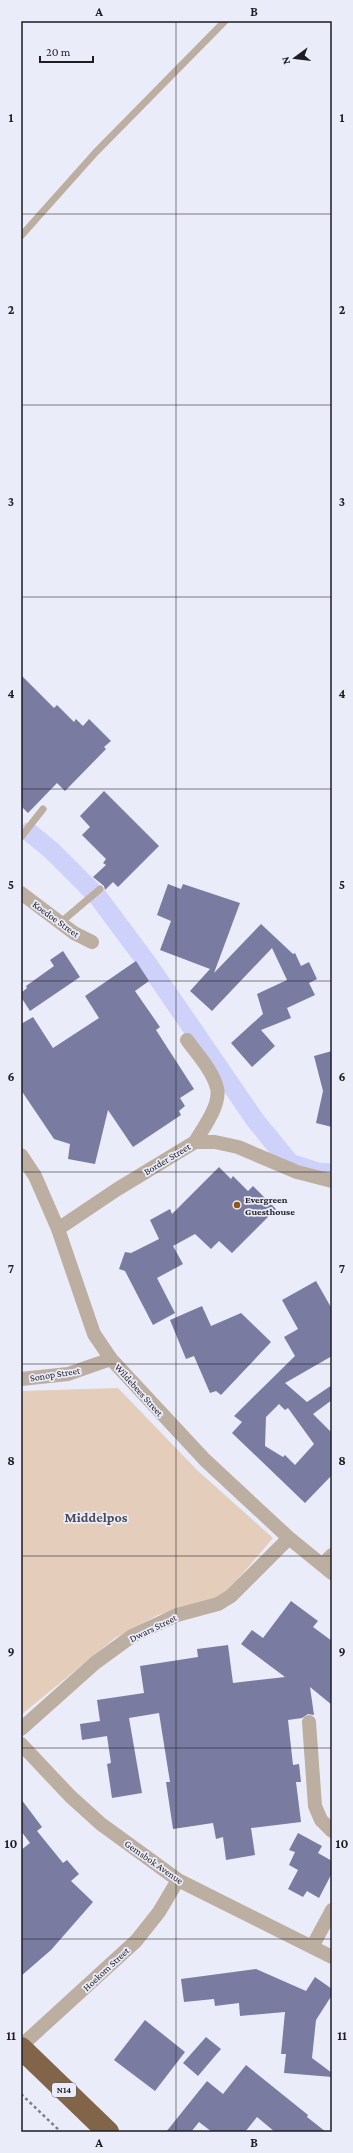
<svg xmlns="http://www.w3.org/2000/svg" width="353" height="2153" viewBox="0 0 353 2153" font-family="'Crimson Pro',serif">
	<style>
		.green { fill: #e4cebb }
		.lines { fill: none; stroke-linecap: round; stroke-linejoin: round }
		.canal { stroke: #ced1fa; stroke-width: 19 }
		.building { fill: #797ba0; fill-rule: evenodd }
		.path { stroke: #7e7f88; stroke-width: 2.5; stroke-dasharray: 3 3; stroke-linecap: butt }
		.lane { stroke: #bcaea0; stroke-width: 7 }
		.street { stroke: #bcaea0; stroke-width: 14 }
		.highway { stroke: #826549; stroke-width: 22 }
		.grid { fill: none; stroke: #1d1d22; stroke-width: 1; stroke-opacity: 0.55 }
		.poi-dot { fill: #905712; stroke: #ebecf9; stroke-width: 1.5 }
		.labels { text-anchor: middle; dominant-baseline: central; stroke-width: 3.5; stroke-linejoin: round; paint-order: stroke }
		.shield { fill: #ebecf9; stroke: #5b5b62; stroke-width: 1 }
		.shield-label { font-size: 9px; font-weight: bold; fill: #1d1d22 }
		.street-label { font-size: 10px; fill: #1d1d22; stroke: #ebecf9 }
		.poi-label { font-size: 10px; font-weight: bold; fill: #1d1d22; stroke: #ebecf9; text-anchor: start }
		.district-label { font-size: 14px; font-weight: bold; fill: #4b4c57; stroke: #ebecf9 }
		.neatline { fill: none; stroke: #1d1d22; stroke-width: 1.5 }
		.grid-label { font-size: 13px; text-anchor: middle; font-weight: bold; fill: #1d1d22 }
	</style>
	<rect width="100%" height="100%" fill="#ebecf9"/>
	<path class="green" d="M118,1388L197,1470L273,1538L222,1598L158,1615L115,1638L21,1715V1391Z"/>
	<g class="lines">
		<path class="canal" d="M29,832L51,850L91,890
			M98,897L148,964L255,1120L290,1163L318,1172L332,1173"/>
	</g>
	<path class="building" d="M21,675L54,708L57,705L74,722L76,719L83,726L89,719L111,741L104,747L106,749L65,791L57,783L28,813L21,806Z
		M104,791L159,846L118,887L113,882L105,890L104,886L93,877L106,865L103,863L106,859L82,835L90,827L80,816Z
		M168,884L181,889L183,884L240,903L214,973L261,924L293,954L295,953L301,966L309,962L317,979L309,983L315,995L287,1008L291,1018L261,1030L275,1046L252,1067L231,1043L263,1014L257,994L287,980L272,948L212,1011L190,991L210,969L160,950L171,921L157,915Z
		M63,951L80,977L30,1011L21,997V993L27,988L26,986L54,966L50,960Z
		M136,961L149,981L135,991L160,1027L156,1030L194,1089L180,1098L185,1106L179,1111L181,1115L133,1147L108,1110L95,1164L68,1159L70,1144L54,1139L21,1090V1024L33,1017L53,1048L99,1018L85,996Z
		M332,1051V1127L316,1123L323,1091L314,1056Z
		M219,1167L231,1179L233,1176L248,1191L253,1186L276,1209L232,1253L219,1241L211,1249L195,1234L173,1246L183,1264L157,1278L175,1313L153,1325L125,1271L119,1269L125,1252L131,1253L159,1239L150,1220L170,1209L172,1214Z
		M316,1281L332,1309V1356L285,1383L307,1402L332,1385V1400L313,1414L332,1433V1475L305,1503L232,1433L242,1422L234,1416L295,1356L284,1337L298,1329L282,1300ZM279,1404L285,1410L288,1408L314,1444L295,1465L285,1455L283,1457L265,1446L266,1417Z
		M202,1306L211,1326L241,1313L271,1342L221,1395L216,1391L210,1393L194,1356L186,1359L170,1320Z
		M291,1601L318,1621L313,1627L332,1641V1705L310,1687L314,1715L308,1714L302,1718L288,1720L293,1765L299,1764L301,1782H296L301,1822L251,1828L255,1855L226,1860L223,1837L216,1839L213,1823L173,1829L166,1782H170L159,1713L129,1718L142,1793L112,1798L107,1764L111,1763L107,1736L82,1740L80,1724L100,1721L97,1700L144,1693L140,1666L198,1657L197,1649L228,1645L233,1683L285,1677L241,1644L252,1630L263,1638Z
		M21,1799L42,1827L37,1831L63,1863L67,1860L79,1874L71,1881L93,1902L51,1950L21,1976V1850L30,1843L21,1831Z
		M298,1833L322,1846L318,1853L332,1861V1873L319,1898L307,1891L303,1897L288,1889L298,1870L289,1865L295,1852L289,1850Z
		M256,1969L306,1991L315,1977L332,1989V1995L316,2020L312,2058L332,2073V2077L284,2073L286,2054H281L285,2012L240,2016L239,2003L215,2006L214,1999L184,2002L181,1979Z
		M145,2020L185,2052L155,2091L114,2060Z
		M206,2037L221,2049L198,2076L183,2063Z
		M246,2065L308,2115L307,2117L326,2132H275L257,2117L245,2132H212L199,2122L191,2132H166L207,2081L223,2094Z"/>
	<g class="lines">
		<path class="path" d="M21,2094L61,2132"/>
		<path class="lane" d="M21,236L95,153L225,21
			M21,837L43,809
			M60,923L100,889"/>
		<path class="street" d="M21,893L74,933L92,942
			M187,1040C197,1054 213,1071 217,1088C221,1105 203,1128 195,1142
			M21,1155L35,1176L58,1229L94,1334L111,1359L205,1460L289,1538L332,1573
			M58,1229L116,1190L195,1142H215L238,1147L297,1172L332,1181
			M21,1379L68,1374L111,1359
			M322,1565L332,1555
			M309,1722L315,1806L321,1820L332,1831
			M21,1729L95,1663L132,1636L177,1615L218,1604L231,1596L289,1538
			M21,1744L70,1796L101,1824L178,1880L332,1957
			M312,1947L332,1910
			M21,2046L136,1941L159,1912L178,1880"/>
		<path class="highway" d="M21,2048L108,2132"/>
	</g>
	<path class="grid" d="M176,21V2132M21,214H332M21,405H332M21,597H332M21,789H332M21,981H332M21,1172H332M21,1364H332M21,1556H332M21,1748H332M21,1939H332"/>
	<circle class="poi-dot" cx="237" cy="1205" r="4"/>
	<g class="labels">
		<rect class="shield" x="52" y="2083" width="24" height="14" rx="3"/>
		<g class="shield-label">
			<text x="64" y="2090">N14</text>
		</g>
		<g class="street-label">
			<text transform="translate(56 919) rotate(36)">Koedoe Street</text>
			<text transform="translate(167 1159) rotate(-31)">Border Street</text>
			<text transform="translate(55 1374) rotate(-9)">Sonop Street</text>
			<text transform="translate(139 1390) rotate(48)">Wildebees Street</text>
			<text transform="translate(153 1628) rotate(-26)">Dwars Street</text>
			<text transform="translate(154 1862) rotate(35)">Gemsbok Avenue</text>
			<text transform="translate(106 1969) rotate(-43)">Hoekom Street</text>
		</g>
		<g class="poi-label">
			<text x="245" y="1199">Evergreen<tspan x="245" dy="12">Guesthouse</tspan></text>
		</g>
		<g class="district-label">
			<text x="96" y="1517">Middelpos</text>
		</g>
	</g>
	<rect width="353" height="2153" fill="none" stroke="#ebecf9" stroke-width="44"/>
	<g transform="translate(295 58) rotate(255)" stroke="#ebecf9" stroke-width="3" paint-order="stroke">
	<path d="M0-3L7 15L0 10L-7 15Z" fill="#1d1d22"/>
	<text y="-6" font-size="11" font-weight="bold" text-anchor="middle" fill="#1d1d22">N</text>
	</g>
	<path d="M40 56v6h53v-6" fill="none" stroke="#1d1d22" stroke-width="2"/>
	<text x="46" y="56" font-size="12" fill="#1d1d22" stroke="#ebecf9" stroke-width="3" paint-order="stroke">20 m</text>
	<rect x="22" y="22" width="309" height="2109" class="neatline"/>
	<g class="grid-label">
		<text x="99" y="16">A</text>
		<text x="254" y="16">B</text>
		<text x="11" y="122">1</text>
		<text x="342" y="122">1</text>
		<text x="11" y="314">2</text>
		<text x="342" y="314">2</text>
		<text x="11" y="506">3</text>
		<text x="342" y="506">3</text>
		<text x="11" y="698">4</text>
		<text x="342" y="698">4</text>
		<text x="11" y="889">5</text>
		<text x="342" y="889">5</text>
		<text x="11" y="1081">6</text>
		<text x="342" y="1081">6</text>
		<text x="11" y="1273">7</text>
		<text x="342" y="1273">7</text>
		<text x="11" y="1465">8</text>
		<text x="342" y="1465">8</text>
		<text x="11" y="1656">9</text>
		<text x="342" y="1656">9</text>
		<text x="11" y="1848">10</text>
		<text x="342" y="1848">10</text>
		<text x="11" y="2040">11</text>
		<text x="342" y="2040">11</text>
		<text x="99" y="2147">A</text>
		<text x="254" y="2147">B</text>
	</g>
</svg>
